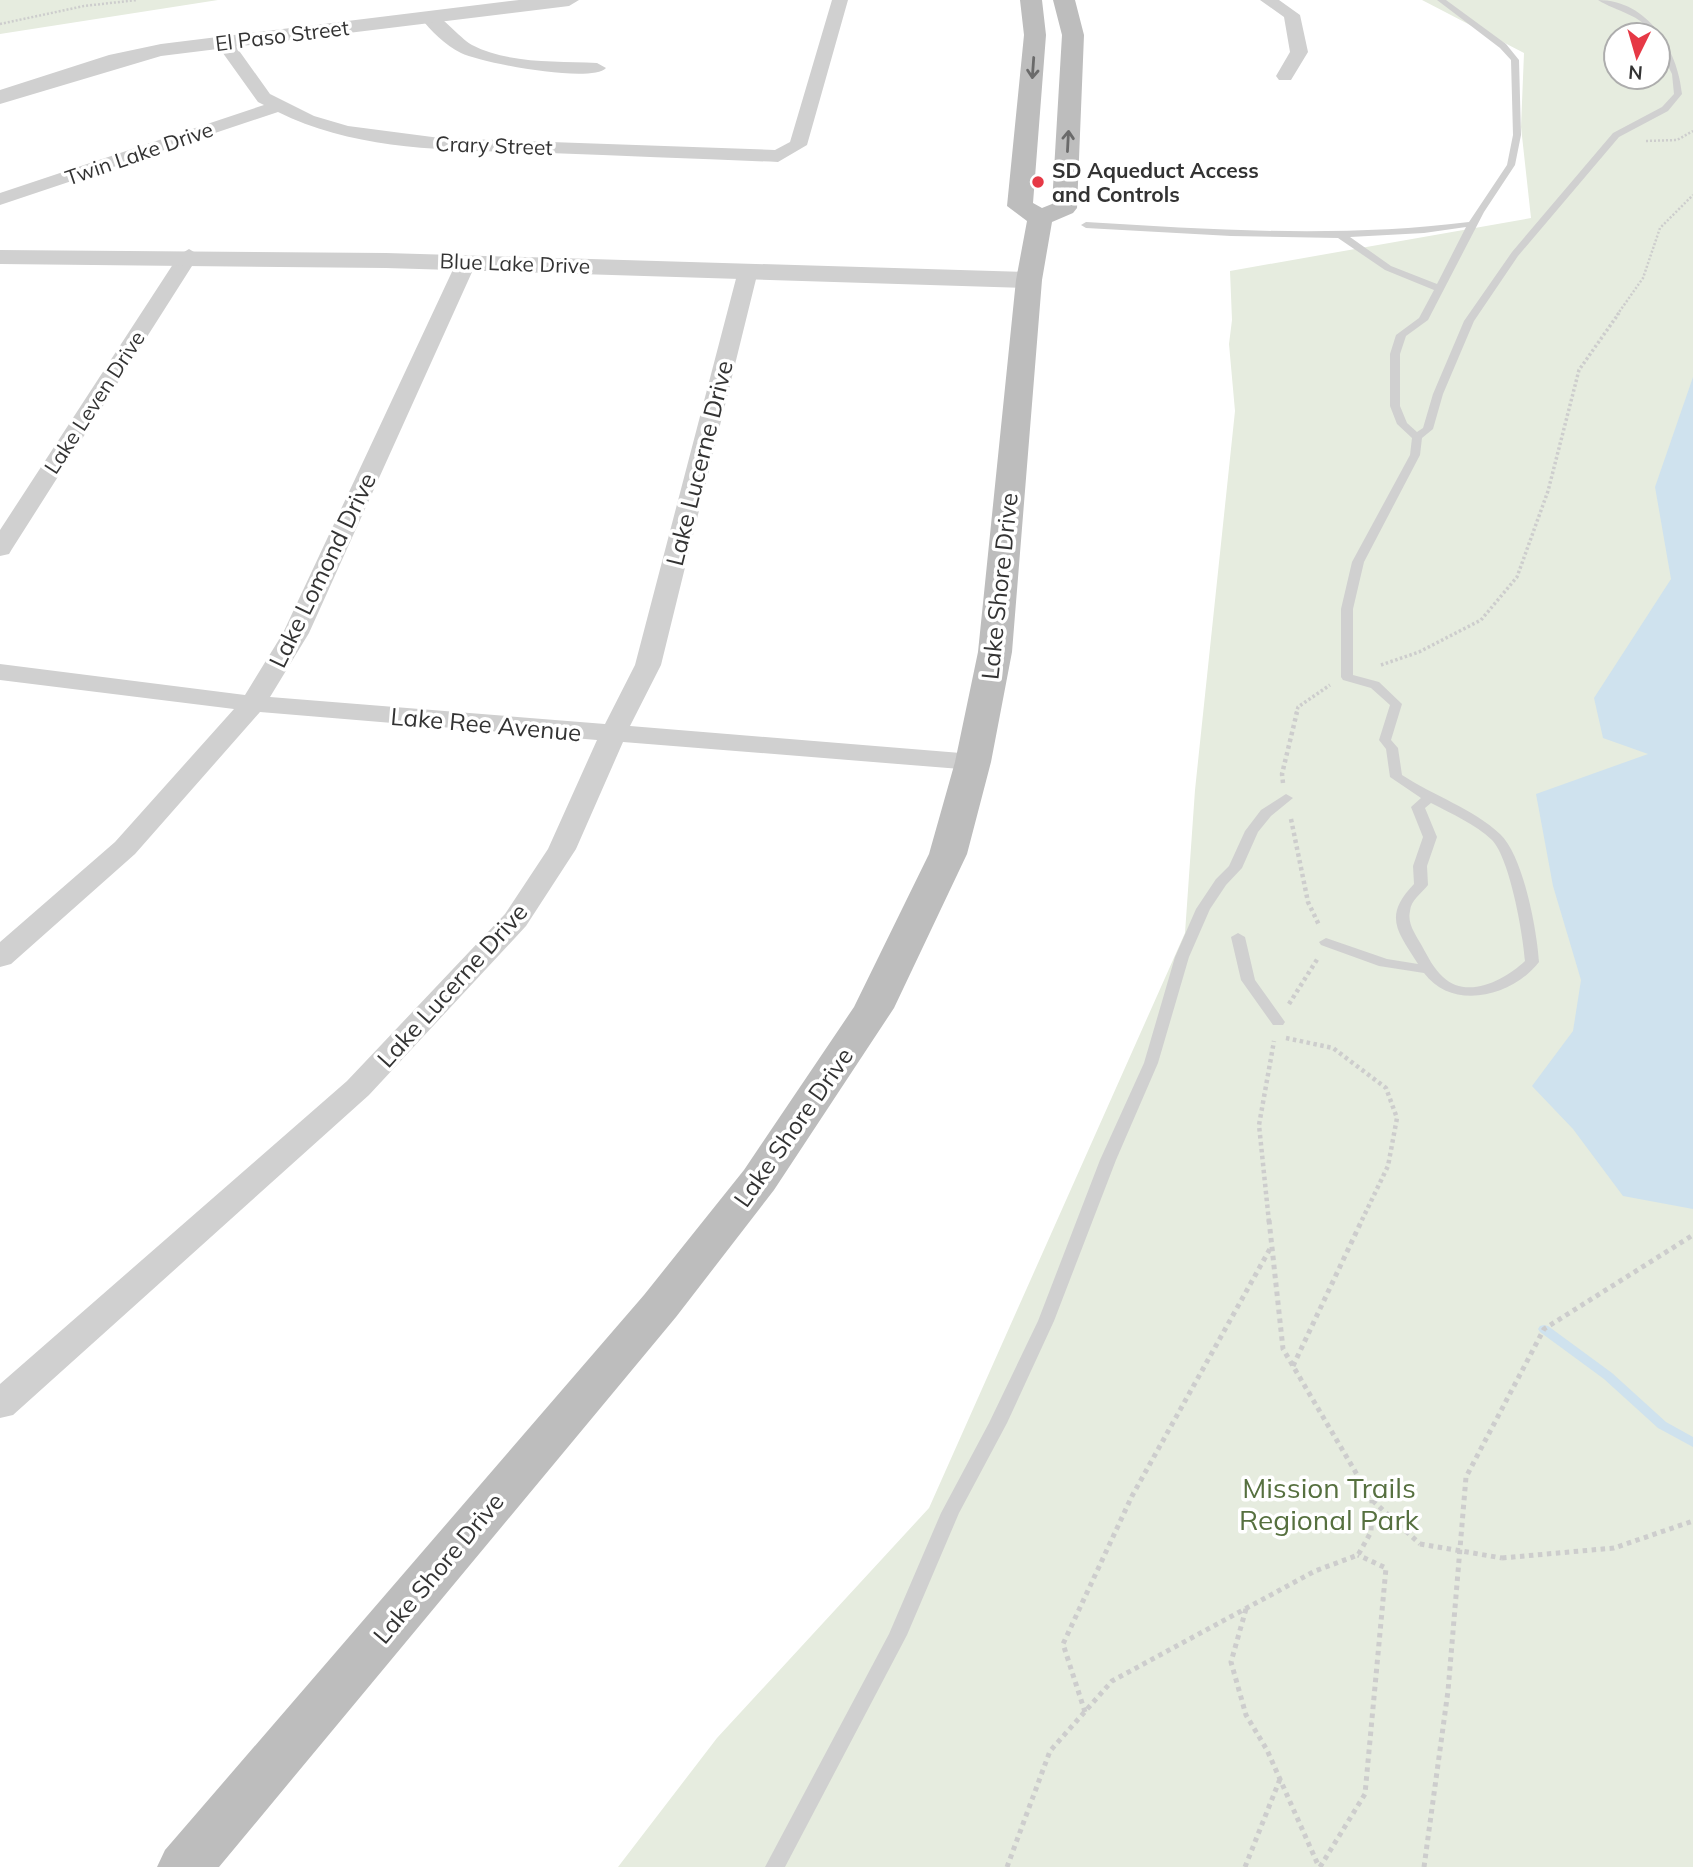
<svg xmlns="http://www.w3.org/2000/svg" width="1693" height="1867" viewBox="0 0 1693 1867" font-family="Mulish,sans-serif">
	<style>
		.green { fill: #e6ecdf; fill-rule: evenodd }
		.water { fill: #cfe2ee }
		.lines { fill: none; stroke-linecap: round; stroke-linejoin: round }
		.stream { fill: #cfe2ee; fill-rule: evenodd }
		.path-far3 { stroke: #cdcdcd; stroke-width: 2.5; stroke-dasharray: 2 2; stroke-linecap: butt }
		.path-far2 { stroke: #cdcdcd; stroke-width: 3.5; stroke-dasharray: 2.5 2.5; stroke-linecap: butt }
		.path-far1 { stroke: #cdcdcd; stroke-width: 4.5; stroke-dasharray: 3.5 3.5; stroke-linecap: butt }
		.path { stroke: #cdcdcd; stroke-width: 5; stroke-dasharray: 4.5 4.5; stroke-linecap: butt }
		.service { fill: #d0d0d0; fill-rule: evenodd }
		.minor { fill: #d0d0d0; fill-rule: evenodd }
		.tertiary { fill: #d0d0d0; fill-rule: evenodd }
		.secondary { fill: #bdbdbd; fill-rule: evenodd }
		.path-bridge { stroke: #cdcdcd; stroke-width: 5; stroke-dasharray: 4.5 4.5; stroke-linecap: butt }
		.oneway { stroke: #6a6a6a }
		.poi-dot { fill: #e63946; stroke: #fff; stroke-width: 2.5 }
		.labels { text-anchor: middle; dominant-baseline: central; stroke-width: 7; stroke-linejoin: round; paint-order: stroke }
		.far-street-label { font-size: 21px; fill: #333; stroke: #fff }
		.far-poi-label { font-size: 21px; font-weight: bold; fill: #333; stroke: #fff; text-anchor: start }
		.street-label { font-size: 24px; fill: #333; stroke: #fff }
		.near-park-label { font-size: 28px; fill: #56703f; stroke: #fff }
	</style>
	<rect width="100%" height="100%" fill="#fff"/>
	<path class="green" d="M0,0H218L0,34Z
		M1422,0H1693V1867H618L717,1738L929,1508L1185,933L1195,790L1235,411L1229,344L1232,320L1230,271L1531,218L1521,127L1524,53ZM1616,35H1658V77H1616Z"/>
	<path class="water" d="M1693,377V1209L1623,1196L1573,1129L1532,1086L1573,1031L1581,980L1553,886L1536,794L1648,754L1603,738L1594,698L1671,579L1655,487Z"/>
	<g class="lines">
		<path class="stream" d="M1544,1325L1548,1326L1612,1373L1666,1422L1693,1437V1447L1658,1428L1604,1379L1540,1332L1538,1329L1540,1326Z"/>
		<path class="path-far3" d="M0,24L84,6L137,0
			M1646,141L1677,140L1693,131
			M1617,315L1643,278L1660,228L1693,195"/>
		<path class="path-far2" d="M1381,665L1419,652L1481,620L1517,577L1548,491L1579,370L1619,313
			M1296,714L1298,707L1330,685"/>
		<path class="path-far1" d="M1283,783L1282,774L1297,712
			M1291,819L1308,902L1319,925
			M1289,1004L1318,958
			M1286,1038L1333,1048L1386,1088L1397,1118L1388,1166L1361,1222
			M1269,1222L1259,1125L1274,1041"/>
		<path class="path" d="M1269,1220L1283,1349L1372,1500L1420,1544
			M1293,1366L1362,1220
			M1502,1558L1614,1548L1693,1521
			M1246,1609L1231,1662L1246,1715L1267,1750L1319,1867
			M1085,1712L1063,1644L1132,1496L1271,1247
			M1007,1867L1050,1751L1112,1681L1315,1571L1358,1555L1371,1532L1372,1500
			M1245,1867L1280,1779
			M1320,1867L1365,1794L1386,1568L1358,1555
			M1424,1867L1448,1691L1466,1477L1544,1329L1693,1235"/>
		<path class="service" d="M1437,0H1446L1506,44L1519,60L1521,135L1515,165L1484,212L1428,320L1406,336L1400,354V406L1407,423L1417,432L1423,428L1433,394L1464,321L1512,252L1613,133L1662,107L1674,94L1672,74L1658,46V35H1653C1641,14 1617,12 1598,0C1648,0 1678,50 1682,94L1668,111L1619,137L1518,256L1474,321L1443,394L1433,429L1422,438L1420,455L1364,562L1353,609V675L1379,682L1402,704L1391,740L1398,748L1402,775C1434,796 1472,808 1500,834C1523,855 1537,930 1539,962C1513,996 1453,1012 1424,973L1379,966L1321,945L1319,942L1326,938L1387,959L1418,964C1397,931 1383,916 1414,884L1413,866L1423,837L1411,807L1421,798L1390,777L1386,749L1379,740L1390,705L1371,688L1343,680L1341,677V609L1352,562L1410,455L1412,438L1397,424L1390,406V354L1396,335L1419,318L1434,290L1385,270L1338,238L1231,236L1086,228L1081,225L1086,222C1214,230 1341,238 1469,222L1507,165L1513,135L1511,60L1500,48ZM1466,227L1437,284L1391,266L1350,237L1424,233ZM1431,803C1452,814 1475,824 1492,840C1510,859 1523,934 1525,961C1505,980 1467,1000 1443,977C1434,969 1428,957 1422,946C1416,935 1407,924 1410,911C1411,900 1421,894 1428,885L1427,866L1437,837L1425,808Z
			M1286,794L1293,798L1271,816L1258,832L1242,868L1226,885L1210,909L1189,957L1158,1063L1116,1160L1054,1321L1007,1423L959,1513L907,1635L785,1867H765L889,1634L941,1513L989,1423L1038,1321L1100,1160L1144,1063L1175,957L1196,909L1216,879L1229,866L1245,831L1261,810Z
			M1238,933L1245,937L1255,980L1285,1022L1283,1025H1273L1241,980L1231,937Z"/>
		<path class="minor" d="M832,0H848L807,145L778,162C702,159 625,156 549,153C460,150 360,153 278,112L0,205V193L264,105L258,102L215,42L224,37L230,38L270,94L314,116L348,126L440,138L775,150L790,142Z
			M1260,0H1279L1300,15L1308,52L1291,80H1279L1276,76L1290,52L1284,17Z
			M428,12C444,16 457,36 472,45C509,64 556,61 597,63L606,68C591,84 482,63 461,53C445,45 431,31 420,17Z
			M189,249L199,255L12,549L9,554L0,556V530L179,255Z
			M467,255L477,261L309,633L270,697L605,724L635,665L738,271L748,265L758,271L661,665L630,726L973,754L983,756L987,762L983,768L973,770L623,742L576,849L526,926L369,1095L13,1415L0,1418V1384L347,1081L505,914L548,849L597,740L260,712L135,854L11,964L0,967V942L115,842L234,709L0,680V664L245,695L283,633L457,261Z"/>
		<path class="tertiary" d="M519,0H579L569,6L161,56L0,104V90L109,55L161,44Z
			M0,250L386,253L1029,272L1038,275L1042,280L1038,285L1029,288L386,268L0,264Z"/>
		<path class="secondary" d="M1020,0H1042L1046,35L1033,203L1042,208L1052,204L1062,35L1053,0H1075L1084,35L1077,208L1073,213L1052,222L1042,280L1012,652L991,762L967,854L894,1008L774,1190L676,1317L219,1867H157L165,1850L644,1295L744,1170L854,1007L929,854L955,762L978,652L1016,280L1027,221L1007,206L1024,35Z"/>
		<path class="path-bridge" d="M1420,1544L1502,1558"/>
	</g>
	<defs><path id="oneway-shaft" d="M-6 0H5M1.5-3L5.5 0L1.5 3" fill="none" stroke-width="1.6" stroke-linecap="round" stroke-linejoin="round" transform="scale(1.75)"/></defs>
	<g class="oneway">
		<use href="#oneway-shaft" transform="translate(1033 68) rotate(94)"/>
		<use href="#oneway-shaft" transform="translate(1068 141) rotate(-87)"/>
	</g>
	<circle class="poi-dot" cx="1038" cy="182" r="7"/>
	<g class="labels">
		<g class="far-street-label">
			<text transform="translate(282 35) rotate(-7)">El Paso Street</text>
			<text transform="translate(494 145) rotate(2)">Crary Street</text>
			<text transform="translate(139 153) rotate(-19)">Twin Lake Drive</text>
			<text transform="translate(515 263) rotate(2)">Blue Lake Drive</text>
			<text transform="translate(94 402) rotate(-57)">Lake Leven Drive</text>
		</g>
		<g class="far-poi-label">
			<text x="1052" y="170">SD Aqueduct Access<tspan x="1052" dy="24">and Controls</tspan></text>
		</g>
		<g class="street-label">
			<text transform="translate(699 463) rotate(-76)">Lake Lucerne Drive</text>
			<text transform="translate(322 570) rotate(-64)">Lake Lomond Drive</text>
			<text transform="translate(999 586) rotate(-84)">Lake Shore Drive</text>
			<text transform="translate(486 724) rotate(5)">Lake Ree Avenue</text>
			<text transform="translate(452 985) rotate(-48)">Lake Lucerne Drive</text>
			<text transform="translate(793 1127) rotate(-55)">Lake Shore Drive</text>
			<text transform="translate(438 1568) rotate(-50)">Lake Shore Drive</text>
		</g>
		<g class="near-park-label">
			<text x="1329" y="1487">Mission Trails<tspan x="1329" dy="32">Regional Park</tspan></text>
		</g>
	</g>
	<g transform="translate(1637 56) rotate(185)"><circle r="33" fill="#ffffff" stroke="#adadad" stroke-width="2"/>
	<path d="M0-5L12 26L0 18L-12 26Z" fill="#e63946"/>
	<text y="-10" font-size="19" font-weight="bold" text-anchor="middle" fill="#333333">N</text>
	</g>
</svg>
